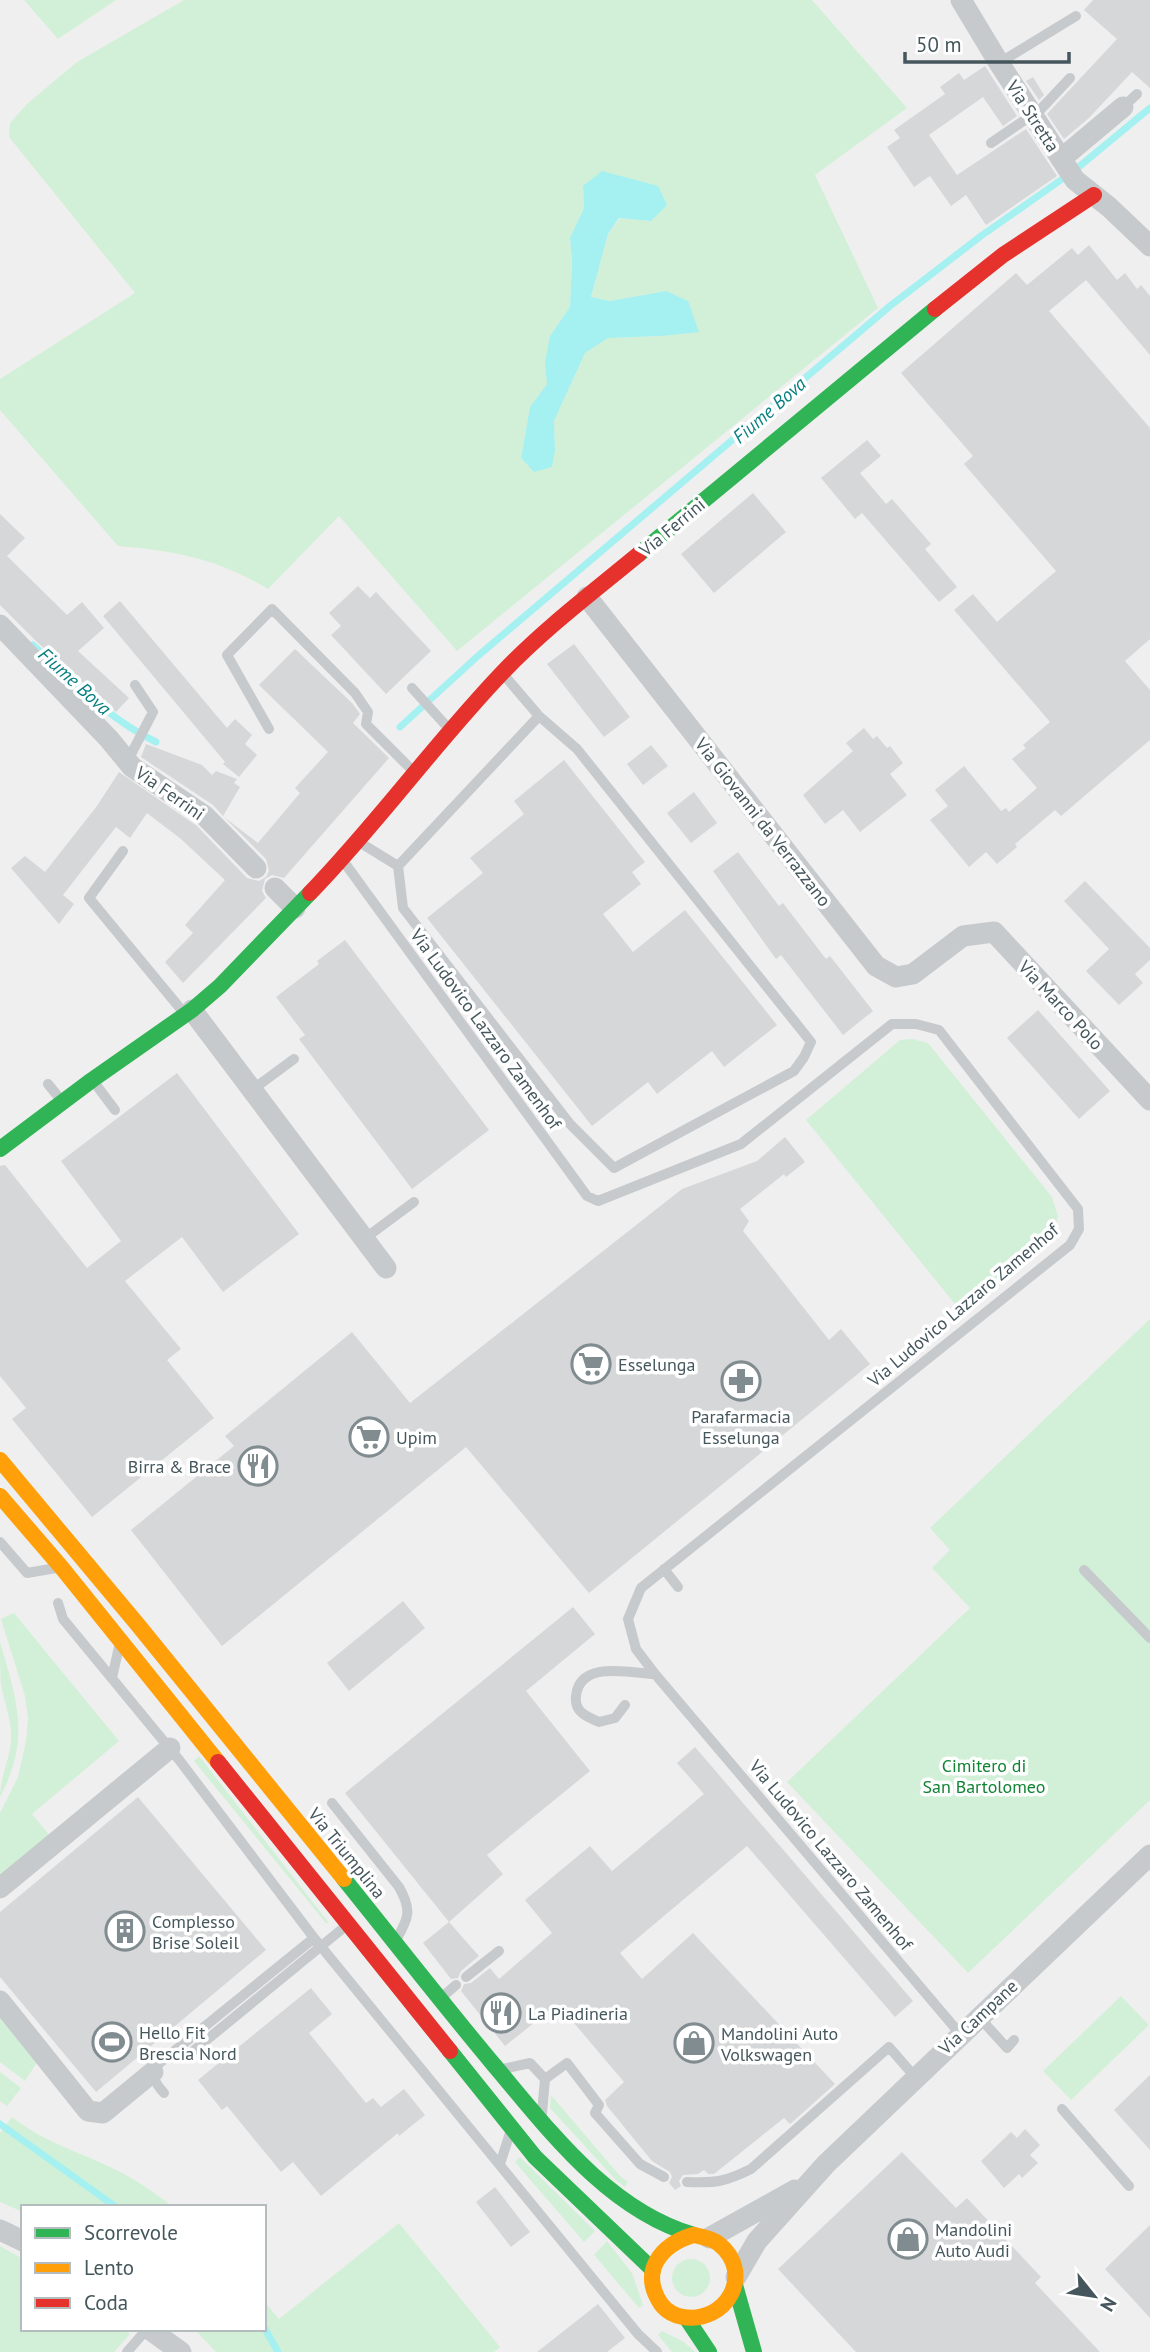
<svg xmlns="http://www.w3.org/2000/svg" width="1150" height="2352" viewBox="0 0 1150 2352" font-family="'PT Sans',sans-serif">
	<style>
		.green { fill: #d2f0d7; fill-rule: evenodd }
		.water { fill: #a5f0f0 }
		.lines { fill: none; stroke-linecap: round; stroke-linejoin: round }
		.stream { stroke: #a5f0f0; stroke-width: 7 }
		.building { fill: #d6d7d8 }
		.lane { stroke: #c6cacc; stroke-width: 10 }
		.street { stroke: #c6cacc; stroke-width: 21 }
		.fast { stroke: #30b455; stroke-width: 16 }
		.slow { stroke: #ff9f0a; stroke-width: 16 }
		.jam { stroke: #e5322d; stroke-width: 16 }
		.labels { text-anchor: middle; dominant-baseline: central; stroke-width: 7; stroke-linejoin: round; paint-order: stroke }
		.street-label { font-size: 18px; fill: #45575d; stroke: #fff }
		.poi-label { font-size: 18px; fill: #45575d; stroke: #fff; text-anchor: start }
		.park-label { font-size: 18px; fill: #128334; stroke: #fff }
		.water-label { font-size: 19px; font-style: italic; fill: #088081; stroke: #fff }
	</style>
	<rect width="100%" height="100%" fill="#f0efef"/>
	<path class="green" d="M24,0H116L58,39Z
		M184,0H812L907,108L815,175L878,308L457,651L339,516L268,589C218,559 176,551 118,546L0,410V379L135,293L9,137L10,123L27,104L77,62ZM583,186L651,221L620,218L608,234L591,297L610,301L666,291L662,336L608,338L585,353L554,421L555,450L534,472L521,458L530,407L547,384L550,336L570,307L572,262L570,238L584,208Z
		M913,1039L928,1043L1052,1197L1058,1216L1052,1235L959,1309L806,1120L900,1040Z
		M1150,1319V1800L968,1973L787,1782L970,1608L932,1568L950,1550L930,1528Z
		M14,1613L119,1741L32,1814L50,1836L0,1877V1813L18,1777L26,1741L28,1718L25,1696L1,1619Z
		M0,1642C17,1700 31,1739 0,1797C0,1777 10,1759 11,1739C12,1720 4,1703 1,1685C0,1672 0,1656 0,1642Z
		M199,1756L329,1923H326L194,1761Z
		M1121,1996L1149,2025L1071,2100L1043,2071Z
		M0,2017L38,2061L25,2081L0,2062Z
		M0,2072L21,2088L7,2106L0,2101Z
		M551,2095L620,2176L628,2182L625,2187L616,2180L550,2108Z
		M12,2117C44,2142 72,2149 108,2166C132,2177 153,2191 173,2207H23V2212L0,2202V2133Z
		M520,2157L595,2231L584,2242L515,2162Z
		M399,2223L500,2347L494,2352H216L194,2329H264V2301L279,2319Z
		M607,2241L632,2273L643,2305L639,2308L594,2255Z
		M0,2246L23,2259V2329H124L130,2334L114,2352H0Z
		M672 2278a19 19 0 1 1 38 0a19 19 0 1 1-38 0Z
		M662,2331L684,2342L695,2352H672L658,2335Z"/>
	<path class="water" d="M602,171L658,186L667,205L651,221L619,218L608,234L591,297L610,301L666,291L688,301L699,332L662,336L608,338L585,353L554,421L555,450L552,467L534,472L521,458L530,407L547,384L545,362L550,336L570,307L572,262L570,238L584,208L583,186Z"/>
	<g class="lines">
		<path class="stream" d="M33,645C72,680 108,719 156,742
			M400,727L479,655L890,306L981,236L1075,170L1150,108
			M0,2124L116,2207
			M264,2327L278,2352"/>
	</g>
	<path class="building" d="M1093,0H1150V88L1132,72L1089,118L1064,139L1047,114L1117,39L1084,10Z
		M985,66L1017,116L1003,126L983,97L929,135L957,175L1026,129L1057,176L986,225L966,195L951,206L930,176L914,187L887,147L900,138L894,130L945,94L940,87L959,73L964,80Z
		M1033,77L1044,95L1039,100L1026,81Z
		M1089,245L1117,280L1125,273L1137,289L1141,285L1150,296V355L1086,280L1049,311L1150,428V639L1125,661L1150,690V740L1061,816L1055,810L1015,844L1017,847L997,864L986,852L969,867L930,820L948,806L935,790L964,766L1001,811L1006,808L1009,812L1037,788L1012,759L1026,748L1023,745L1050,722L954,610L973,594L997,622L1056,571L964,464L973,456L901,373L1016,273L1027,285L1072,248L1078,255Z
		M867,440L881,456L860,473L886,504L892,499L931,544L925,549L957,587L939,602L862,513L855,519L821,478Z
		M753,493L786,532L714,593L681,554Z
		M0,514L25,538L7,556L67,615L82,602L104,628L78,651L129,698L116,712L37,642L0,605Z
		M358,586L370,598L376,592L431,651L386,694L331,635L341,626L329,613Z
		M120,601L227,728L235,719L252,735L245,744L257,755L239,777L223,764L225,762L103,616Z
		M574,644L630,717L604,737L547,664Z
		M295,649L352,703L360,714L353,723L389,758L284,878L272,875L265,879L262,891L266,898L183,983L165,962L193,933L185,925L225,880L181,839L147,813L130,838L116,827L63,895L74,904L59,924L11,868L25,856L45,872L97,806L119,772L197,826L247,878L259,881L266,877L269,871L266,859L224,817L258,843L300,793L295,788L328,752L259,685Z
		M864,728L873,739L877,736L887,748L890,746L903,763L890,774L907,795L860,832L843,810L825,824L803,795L853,751L846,743Z
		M146,744L202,765L212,775L216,771L237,779L234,783L240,787L223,816L213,805L141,757Z
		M651,745L668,766L643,785L627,764Z
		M564,760L645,862L632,872L641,884L603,914L633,952L685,910L777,1025L724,1067L712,1051L657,1094L648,1082L592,1126L427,918L483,873L470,858L524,814L514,801Z
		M694,792L717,823L691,843L667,813Z
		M738,852L779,906L783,903L826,959L830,956L873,1011L843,1035L781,955L776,959L713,871Z
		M1085,881L1150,948V960L1135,974L1143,983L1119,1005L1086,971L1109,949L1064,901Z
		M345,940L489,1130L412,1189L299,1039L305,1035L276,997L319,964L317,961Z
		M1038,1010L1110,1091L1079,1119L1007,1038Z
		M177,1073L299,1234L223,1292L182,1237L125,1281L181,1349L167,1360L214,1418L92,1517L12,1419L26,1408L0,1376V1166L5,1165L87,1268L121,1241L61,1161Z
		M785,1137L805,1162L786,1177L784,1174L740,1209L749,1221L743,1231L829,1340L841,1329L870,1364L589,1593L466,1447L222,1646L131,1530L234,1446L225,1436L352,1332L410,1403L682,1189L757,1161Z
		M403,1601L425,1628L349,1691L327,1663Z
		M573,1607L595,1634L526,1691L590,1771L487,1855L503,1874L449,1922L345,1793Z
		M695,1747L913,2001L895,2017L747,1846L740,1852L620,1953L642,1979L693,1933L835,2084L790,2124L784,2118L714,2174H708L704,2170L698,2174L683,2175L679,2181L681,2186L675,2190L669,2183L672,2177L670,2172L652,2161L607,2106L605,2100L624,2082L563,2010L549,2011L505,2046L461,1991L464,1984L471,1983L490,1968L499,1979L552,1933L525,1900L590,1846L612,1871L704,1794L677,1763Z
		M138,1797L266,1950L96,2092L0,1977V1912Z
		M449,1922L479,1956L461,1971L458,1978L451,1979L423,1943Z
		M311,1988L332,2014L309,2033L366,2103L373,2098L381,2107L404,2089L425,2115L399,2136L398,2133L321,2196L293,2162L281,2172L227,2106L222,2110L198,2080Z
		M1150,2075V2150L1114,2110Z
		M1025,2129L1040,2145L1030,2155L1038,2163L1022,2178L1019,2174L1004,2188L981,2161L1011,2132L1017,2138Z
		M902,2152L956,2208L967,2198L1041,2277L1035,2283L1100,2352H856L778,2269Z
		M495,2187L530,2232L511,2247L476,2202Z
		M1150,2225V2318L1105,2269Z
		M598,2304L625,2338L607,2352H537Z"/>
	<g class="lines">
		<path class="lane" d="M999,63L1076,16
			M1123,107L1137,94
			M991,143L1041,109L1070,78
			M412,688L450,730
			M269,729L227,655L272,609L355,693L368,712L366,724L415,773
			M127,762L153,712L135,685
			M359,842L398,866L539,716L504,675
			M123,851L89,898L184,1013
			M344,862L587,1196L598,1201L741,1144L892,1024H916L939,1030L1078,1209L1079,1229L1070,1245L641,1588L628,1619L636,1649L655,1674L961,2035
			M398,866L403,908L570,1124L614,1168L794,1071L804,1057L811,1042L577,749L539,716
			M94,1082L115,1110
			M48,1084L61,1100
			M252,1090L294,1059
			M364,1239L414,1202
			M0,1542L27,1573L56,1568
			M664,1569L678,1587
			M1084,1570L1150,1638
			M58,1603L63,1619L180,1761L314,1938L638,2334L657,2352
			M112,1678L119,1647
			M625,1705L615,1718L599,1722C587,1717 574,1712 576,1696C580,1660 629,1673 655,1674
			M332,1803L399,1887C412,1910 409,1918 396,1940
			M466,1977L499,1951
			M442,1997L456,1985
			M979,2017L1007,2048L1014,2040
			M187,2056L347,1925
			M503,2069L530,2063L545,2079
			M164,2093C155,2083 151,2077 157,2065L314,1938
			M1062,2109L1129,2186
			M542,2113L545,2079L567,2063L599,2105L595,2113L640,2164L664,2177
			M500,2164L510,2133
			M687,2182C716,2183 725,2182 751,2169L889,2047L915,2077
			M127,2352L147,2329"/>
		<path class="street" d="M961,0L999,63L1075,180L1109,207L1150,246
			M1061,159L1123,107
			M587,597L876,966L896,977L913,974L963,936L994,932L1150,1100
			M0,625L109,739L132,767L205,816L256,868
			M275,888L295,908
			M192,1010L386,1268
			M0,1888L170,1748
			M0,2001L88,2111L103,2113L153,2072
			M0,2230L23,2241
			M709,2238L795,2190
			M736,2277L757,2241L826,2164L1150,1855
			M149,2329L181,2352"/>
		<path class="fast" d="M639,554L935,309
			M0,1149L92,1080L192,1010L220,986L310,893
			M344,1879C394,1941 443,2004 494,2065C549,2130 608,2210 694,2235
			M450,2051L535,2157L653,2270
			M735,2285L754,2352
			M687,2319L709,2352"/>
		<path class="slow" d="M0,1460L138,1625L344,1879
			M0,1496L62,1568L218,1762
			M693,2235C661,2245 639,2271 661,2304C666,2311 675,2316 683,2317C727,2324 755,2273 719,2244C712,2238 702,2237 694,2235"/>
		<path class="jam" d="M935,309L1003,255L1094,195
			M310,893C378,823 435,743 503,672C544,629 593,592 639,554
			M218,1762L450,2051"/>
	</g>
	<defs>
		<g id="supermarket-ring" transform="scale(2.0125)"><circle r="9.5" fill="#fff" stroke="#818c90" stroke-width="1.5"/><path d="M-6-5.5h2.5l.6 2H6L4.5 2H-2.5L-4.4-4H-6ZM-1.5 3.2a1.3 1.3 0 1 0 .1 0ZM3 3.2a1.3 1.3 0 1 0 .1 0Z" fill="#818c90"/></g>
		<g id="pharmacy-ring" transform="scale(2.0125)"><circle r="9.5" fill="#fff" stroke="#818c90" stroke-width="1.5"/><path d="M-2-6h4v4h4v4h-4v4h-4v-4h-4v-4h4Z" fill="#818c90"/></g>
		<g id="restaurant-ring" transform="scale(2.0125)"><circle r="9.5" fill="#fff" stroke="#818c90" stroke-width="1.5"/><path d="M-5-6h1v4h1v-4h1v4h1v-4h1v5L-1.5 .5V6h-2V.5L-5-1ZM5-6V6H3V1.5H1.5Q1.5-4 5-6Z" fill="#818c90"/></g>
		<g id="building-ring" transform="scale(2.0125)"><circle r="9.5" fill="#fff" stroke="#818c90" stroke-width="1.5"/><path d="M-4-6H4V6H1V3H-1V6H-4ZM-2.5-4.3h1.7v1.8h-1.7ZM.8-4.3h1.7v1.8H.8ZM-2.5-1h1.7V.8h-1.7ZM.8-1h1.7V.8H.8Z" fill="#818c90"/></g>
		<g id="stadium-ring" transform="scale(2.0125)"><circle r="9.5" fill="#fff" stroke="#818c90" stroke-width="1.5"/><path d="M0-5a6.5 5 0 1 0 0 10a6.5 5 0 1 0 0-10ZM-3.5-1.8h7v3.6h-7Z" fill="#818c90"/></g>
		<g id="shop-ring" transform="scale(2.0125)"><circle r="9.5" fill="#fff" stroke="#818c90" stroke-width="1.5"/><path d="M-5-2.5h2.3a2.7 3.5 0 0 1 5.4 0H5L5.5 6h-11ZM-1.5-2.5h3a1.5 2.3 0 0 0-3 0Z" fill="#818c90"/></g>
	</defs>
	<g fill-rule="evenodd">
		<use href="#supermarket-ring" x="591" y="1364"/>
		<use href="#pharmacy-ring" x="741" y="1381"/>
		<use href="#supermarket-ring" x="369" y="1437"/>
		<use href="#restaurant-ring" x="258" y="1466"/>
		<use href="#building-ring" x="125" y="1931"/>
		<use href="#restaurant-ring" x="501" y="2013"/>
		<use href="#stadium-ring" x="112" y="2042"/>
		<use href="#shop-ring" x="694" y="2043"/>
		<use href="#shop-ring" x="908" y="2239"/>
	</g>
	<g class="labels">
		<g class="street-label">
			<text transform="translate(1033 116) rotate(57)">Via Stretta</text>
			<text transform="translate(672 527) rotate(-40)">Via Ferrini</text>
			<text transform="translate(170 793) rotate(35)">Via Ferrini</text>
			<text transform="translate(763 822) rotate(52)">Via Giovanni da Verrazzano</text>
			<text transform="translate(1061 1005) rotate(47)">Via Marco Polo</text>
			<text transform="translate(486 1029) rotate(54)">Via Ludovico Lazzaro Zamenhof</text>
			<text transform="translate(963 1305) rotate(-40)">Via Ludovico Lazzaro Zamenhof</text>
			<text transform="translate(347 1853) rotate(51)">Via Triumplina</text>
			<text transform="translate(831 1855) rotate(50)">Via Ludovico Lazzaro Zamenhof</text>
			<text transform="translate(978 2017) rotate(-43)">Via Campane</text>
		</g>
		<g class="poi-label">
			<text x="618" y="1364">Esselunga</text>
			<text x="741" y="1416" text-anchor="middle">Parafarmacia<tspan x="741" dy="21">Esselunga</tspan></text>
			<text x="396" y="1437">Upim</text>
			<text x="231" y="1466" text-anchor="end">Birra &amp; Brace</text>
			<text x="152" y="1921">Complesso<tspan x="152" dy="21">Brise Soleil</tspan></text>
			<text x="528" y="2013">La Piadineria</text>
			<text x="139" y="2032">Hello Fit<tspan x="139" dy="21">Brescia Nord</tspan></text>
			<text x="721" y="2033">Mandolini Auto<tspan x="721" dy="21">Volkswagen</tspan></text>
			<text x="935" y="2229">Mandolini<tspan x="935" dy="21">Auto Audi</tspan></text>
		</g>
		<g class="park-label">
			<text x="984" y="1765">Cimitero di<tspan x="984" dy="21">San Bartolomeo</tspan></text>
		</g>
		<g class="water-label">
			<text transform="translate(769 410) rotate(-41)">Fiume Bova</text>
			<text transform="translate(75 681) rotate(42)">Fiume Bova</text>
		</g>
	</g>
	<rect x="21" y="2205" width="245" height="126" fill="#ffffff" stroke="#b5bcbe" stroke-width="2"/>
	<rect x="35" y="2228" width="35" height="10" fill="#30b455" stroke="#b5bcbe" stroke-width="2"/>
	<text x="84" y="2240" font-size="21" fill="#45575d">Scorrevole</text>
	<rect x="35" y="2263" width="35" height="10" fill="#ff9f0a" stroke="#b5bcbe" stroke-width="2"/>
	<text x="84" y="2275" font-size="21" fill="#45575d">Lento</text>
	<rect x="35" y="2298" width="35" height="10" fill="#e5322d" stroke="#b5bcbe" stroke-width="2"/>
	<text x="84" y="2310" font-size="21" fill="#45575d">Coda</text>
	<g transform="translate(1094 2296) rotate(120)" stroke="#ffffff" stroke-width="5" paint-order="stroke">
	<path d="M0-5L12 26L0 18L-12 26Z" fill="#45575d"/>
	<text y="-10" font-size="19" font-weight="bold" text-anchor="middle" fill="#45575d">N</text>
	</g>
	<path d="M905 52v10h164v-10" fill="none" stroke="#45575d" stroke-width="3.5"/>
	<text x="916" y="52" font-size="21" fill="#45575d" stroke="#ffffff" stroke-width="5" paint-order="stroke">50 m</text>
</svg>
